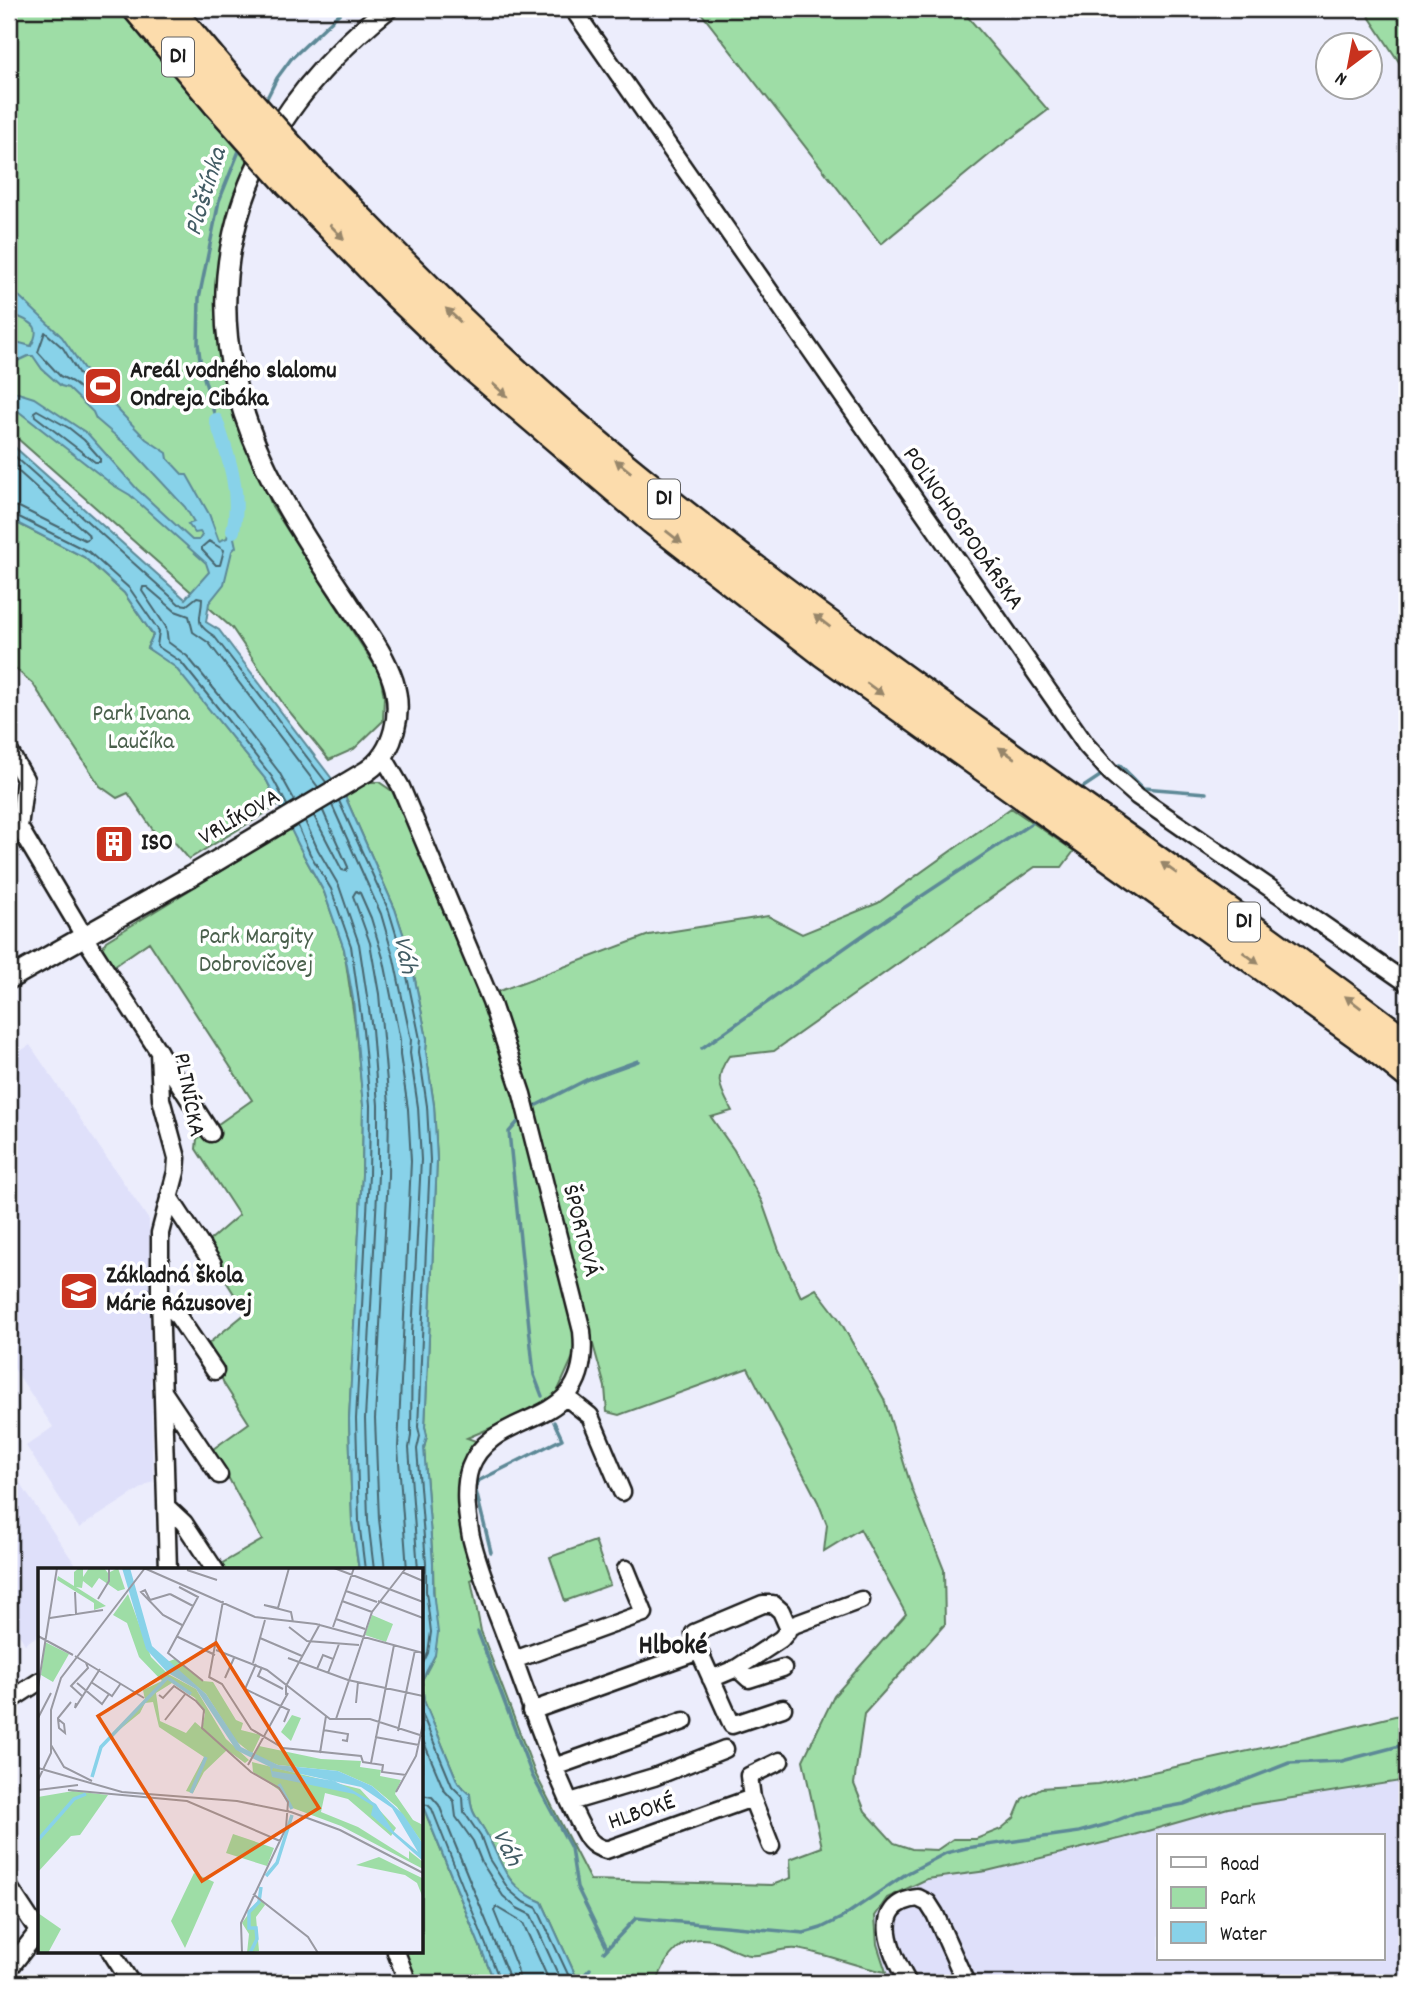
<svg xmlns="http://www.w3.org/2000/svg" width="1416" height="1992" viewBox="0 0 1416 1992" font-family="Dekko,sans-serif">
	<style>
		.built { fill: #dfe0fa; fill-rule: evenodd }
		.green { fill: #9edda6; stroke: #5d7c61; stroke-width: 2 }
		.water { fill: #88d2e9; stroke: #5d8997; stroke-width: 2 }
		.lines { fill: none; stroke-linecap: round; stroke-linejoin: round }
		.shore { stroke: #47656e; stroke-width: 2 }
		.stream { stroke: #5d8997; stroke-width: 3.5 }
		.canal { stroke: #88d2e9; stroke-width: 14 }
		.minor-casing { stroke: #1c1c1c; stroke-width: 21 }
		.tertiary-casing { stroke: #1c1c1c; stroke-width: 24 }
		.motorway-casing { stroke: #1c1c1c; stroke-width: 33 }
		.minor { stroke: #fff; stroke-width: 16 }
		.tertiary { stroke: #fff; stroke-width: 19 }
		.motorway { stroke: #fcdcac; stroke-width: 28 }
		.motorway-bridge-casing { stroke: #1c1c1c; stroke-width: 33; stroke-linecap: butt }
		.motorway-bridge { stroke: #fcdcac; stroke-width: 28 }
		.oneway { fill: #97866b }
		.labels { text-anchor: middle; dominant-baseline: central; stroke-width: 7; stroke-linejoin: round; paint-order: stroke }
		.shield { fill: #fff; stroke: #606060; stroke-width: 2 }
		.shield-label { font-size: 23px; font-weight: bold; fill: #1c1c1c }
		.poi-label { font-size: 24px; font-weight: bold; fill: #1c1c1c; stroke: #fff; text-anchor: start }
		.street-label { font-size: 24px; fill: #1c1c1c; stroke: #fff }
		.park-label { font-size: 24px; fill: #4a604c; stroke: #fff }
		.water-label { font-size: 26px; font-style: italic; fill: #425c64; stroke: #fff }
		.quarter-label { font-size: 28px; font-weight: bold; fill: #1c1c1c; stroke: #fff }
		.inset-river { fill: none; stroke: #88d2e9; stroke-width: 3.5 }
		.inset-road { fill: none; stroke: #9999a2; stroke-width: 2 }
		.view { fill: #e8590c; fill-opacity: 0.15; stroke: #e8590c; stroke-width: 3.5 }
		.inset-edge { fill: none; stroke: #1c1c1c; stroke-width: 3.5 }
	</style>
	<rect width="100%" height="100%" fill="#ecedfc"/>
	<filter id="ink" filterUnits="userSpaceOnUse"><feTurbulence type="fractalNoise" baseFrequency=".0143" numOctaves="2"/><feDisplacementMap in="SourceGraphic" scale="14" xChannelSelector="R" yChannelSelector="G"/><feConvolveMatrix kernelMatrix="1 2 1 2 8 2 1 2 1" color-interpolation-filters="sRGB"/></filter>
	<g filter="url(#ink)">
		<path class="built" d="M30,1045L149,1220L153,1481L79,1528L26,1446L53,1427L9,1361V1058Z
			M9,1467L79,1570H40V1634L25,1644L9,1619Z
			M1407,1780V1983H890L877,1944L875,1916L887,1898L927,1879L987,1871L1123,1838L1228,1808ZM1159,1836H1383V1959H1159Z"/>
		<path class="green" d="M9,9H119L249,163L220,340L230,393L272,506L380,674L384,697L383,721L354,749L329,760L284,705L232,628L9,431Z
			M698,9H961L1048,110L989,155L881,244Z
			M1364,9H1407V74Z
			M9,519L84,557L124,593L153,635L147,648L175,666L267,781L279,805L189,859L165,831L157,836L128,793L117,798L100,786L33,684L9,663Z
			M369,782H379L392,791L432,876L484,999L525,1132L576,1326L577,1348L555,1397L540,1407L467,1438L490,1446L474,1473L470,1498L485,1575L471,1580L481,1631L535,1773L590,1880L772,1885L791,1878L790,1859L822,1847L803,1760L834,1696L906,1614L860,1529L824,1551L827,1525L818,1502L748,1368L619,1415L607,1412L605,1387L494,993L649,935L768,916L802,934L878,903L1011,808L1074,851L1062,867H1035L774,1051L729,1056C713,1079 720,1088 732,1111L711,1117L734,1150L762,1202L779,1250L801,1297L816,1289L839,1319L884,1399L912,1489L944,1570L945,1624L864,1714L854,1784L865,1811L894,1843L912,1849L937,1850L953,1839H976L1001,1829L1014,1818L1022,1799L1041,1788L1098,1784L1298,1740L1407,1713V1780L1228,1808L1123,1838L987,1871L927,1879L887,1898L875,1916L877,1944L886,1972C856,1967 828,1954 797,1949C780,1947 766,1957 750,1955C738,1954 726,1944 715,1941C682,1932 665,1957 657,1983H579L542,1902C504,1887 504,1865 486,1833C477,1816 471,1816 470,1794L458,1783L424,1701L422,1680L435,1655L433,1563L424,1448L427,1436L425,1427L437,1160L434,1105L426,1052L427,1039L410,955L395,909L345,796Z
			M291,828L304,856L324,892L344,949L356,1030L363,1105L362,1175L349,1419L352,1522L359,1570H222L219,1565L262,1540L213,1449L249,1423L224,1384L209,1343L246,1313L224,1278L210,1240L239,1215L196,1149L197,1139L252,1100L149,942L111,968L102,949L106,941Z
			M595,1541L610,1585L565,1601L550,1557Z
			M422,1804L428,1819L495,1983H414L402,1952H422Z"/>
		<path class="water" d="M9,290L20,297L62,337L97,388L146,439L167,453L168,459L183,475H187L209,514L219,541L227,538L232,516L231,509L240,517L239,529L234,538L236,547L232,551L224,584L209,603L206,622L219,630L345,796L395,909L410,955L427,1039L426,1052L434,1105L437,1160L425,1427L427,1436L424,1448L433,1563V1591L438,1633L435,1655L422,1680L424,1701L458,1783L470,1794C471,1816 477,1816 486,1833C504,1865 504,1887 542,1902L579,1983H495L422,1804V1570H359L352,1522L349,1419L362,1175L363,1105L353,999L344,949L324,892L304,856L267,781L175,667L147,648L153,635L124,593L84,557L9,519V442L185,599L209,572L206,563L130,495L113,485L9,404V390L34,398L88,434L137,489L192,540H199L202,535L200,532L195,533L188,524L194,522L185,507L130,448L96,419L93,412L68,388L61,386L42,369L33,356H28L9,365V340L31,346C45,321 25,322 9,312Z"/>
		<g class="lines">
			<path class="shore" d="M45,332L63,348L87,387L86,391H83L72,382L60,376L38,352Z
				M37,410L69,428L84,440L100,458V462H95L35,416L34,412Z
				M9,451L179,604L187,605L197,597L202,598C202,620 192,622 214,636L326,782
				M9,463L88,534L89,538L85,540L19,507L9,505
				M9,514L15,515L89,552L130,589L159,631L157,646L181,662L226,718L272,777L287,805
				M209,541L224,550L220,565H216L202,550V547Z
				M295,801L279,772L233,712L187,656L168,642L166,627L142,591L143,587H147L175,611L189,616L193,632L209,643L318,787
				M339,801L389,911L403,957L420,1039L419,1052L427,1106L430,1160L418,1427L420,1436L417,1449L426,1563V1591L431,1632L428,1653L422,1665
				M332,805L381,914L394,959L411,1040L410,1053L418,1107L421,1160L412,1333L411,1436L409,1448L418,1570
				M314,816L342,870L346,871L348,867L323,811
				M305,821L318,850L339,886L359,944L372,1029L378,1105V1175L365,1419L368,1520L374,1570
				M298,826L310,854L331,889L351,946L363,1030L370,1105L369,1175L356,1419L359,1521L365,1570
				M385,1570L379,1519L375,1419L388,1176L389,1104L379,994L370,943L353,896L356,891L360,893L371,918L384,961L400,1040V1055L408,1109L411,1161L398,1448L407,1570
				M422,1714L452,1786L463,1797L464,1812L481,1837L489,1859L509,1890L522,1901L537,1908L572,1983
				M422,1738L444,1790L454,1801L456,1817L473,1841L482,1863L503,1896L517,1908L531,1915L562,1983
				M422,1795L432,1797L439,1805L507,1972L510,1983
				M422,1804L428,1805L432,1809L501,1983
				M520,1983L517,1968L494,1911L496,1907L523,1923L550,1983"/>
			<path class="stream" d="M265,102L277,78L291,59L344,9
				M216,420L201,367L198,343L199,298L219,201L241,146
				M1116,766L1120,765L1143,788L1206,793
				M1079,790L1100,776
				M702,1048L866,933L1038,819
				M531,1108L588,1079L638,1061
				M523,1116L509,1132L534,1375L542,1396
				M491,1552L476,1491L478,1481L562,1439L554,1422
				M478,1632L532,1775L571,1848L577,1887L607,1948
				M604,1952L636,1918L804,1933L821,1928L841,1918L906,1874L946,1853L966,1848L1079,1832L1108,1824L1135,1813L1184,1804L1289,1763L1342,1761L1407,1744
				M577,1983L590,1969"/>
			<path class="canal" d="M216,420C228,456 242,492 233,531"/>
			<g class="minor-casing">
				<path id="minor" d="M573,9L1086,745L1111,773L1137,796L1407,983
					M9,751L25,779L19,827L90,946L159,1052L161,1099L177,1158L176,1172L160,1233V1296L168,1570
					M383,756L401,787L491,1001L522,1094L582,1331C593,1436 494,1403 470,1468C463,1489 467,1516 471,1537C481,1578 499,1617 513,1657C529,1701 544,1744 563,1787C570,1803 577,1820 586,1835C591,1844 597,1847 606,1850L752,1798L771,1846
					M160,1054L211,1133
					M169,1197L213,1264
					M160,1296L177,1315L215,1371
					M164,1393L219,1475
					M566,1397L590,1416L622,1492
					M168,1508L184,1523L215,1570
					M699,1651L732,1725L783,1708
					M514,1660L644,1613L626,1569
					M737,1668L749,1679L783,1668
					M711,1679L737,1668L781,1639L787,1632L788,1627
					M9,1701L40,1681
					M531,1711L699,1651L694,1633L763,1604H773L781,1611L788,1627L861,1600
					M554,1767L684,1721
					M752,1798L749,1776L780,1761
					M570,1802L654,1777L725,1749
					M9,1887L38,1931
					M111,1952L131,1983
					M396,1952L408,1983
					M9,1969L40,1929
					M908,1983C892,1955 867,1904 918,1898L928,1903L935,1914L966,1983"/>
			</g>
			<g class="tertiary-casing">
				<path id="tertiary" d="M9,979L191,876L367,771C395,752 403,712 393,681C384,653 364,628 348,603C325,569 303,536 283,500C176,312 224,141 387,9"/>
			</g>
			<g class="motorway-casing">
				<path id="motorway" d="M138,9L218,104
					M169,9L230,81
					M302,161C403,265 504,368 616,460C870,668 1147,845 1407,1044
					M289,183L397,294L471,365L653,520L823,652L1369,1042L1407,1073"/>
			</g>
			<use href="#minor" class="minor"/>
			<use href="#tertiary" class="tertiary"/>
			<use href="#motorway" class="motorway"/>
			<g class="motorway-bridge-casing">
				<path id="motorway-bridge" d="M230,81L302,161
					M218,104L289,183"/>
			</g>
			<use href="#motorway-bridge" class="motorway-bridge"/>
		</g>
		<defs><path id="oneway-solid" d="M-6-.8H1V-3.2L6.5 0L1 3.2V.8H-6Z" transform="scale(1.75)"/></defs>
		<g class="oneway">
			<use href="#oneway-solid" transform="translate(337 232) rotate(46)"/>
			<use href="#oneway-solid" transform="translate(453 315) rotate(-137)"/>
			<use href="#oneway-solid" transform="translate(500 390) rotate(41)"/>
			<use href="#oneway-solid" transform="translate(623 466) rotate(-141)"/>
			<use href="#oneway-solid" transform="translate(674 537) rotate(38)"/>
			<use href="#oneway-solid" transform="translate(822 621) rotate(-143)"/>
			<use href="#oneway-solid" transform="translate(875 689) rotate(36)"/>
			<use href="#oneway-solid" transform="translate(1007 753) rotate(-145)"/>
			<use href="#oneway-solid" transform="translate(1169 868) rotate(-145)"/>
			<use href="#oneway-solid" transform="translate(1251 958) rotate(36)"/>
			<use href="#oneway-solid" transform="translate(1353 1002) rotate(-143)"/>
		</g>
	</g>
	<defs>
		<g id="stadium-square" transform="scale(2.0125)"><rect x="-9" y="-9" width="18" height="18" rx="4" fill="#c8321e" stroke="#fff"/><path d="M0-5a6.5 5 0 1 0 0 10a6.5 5 0 1 0 0-10ZM-3.5-1.8h7v3.6h-7Z" fill="#fff"/></g>
		<g id="building-square" transform="scale(2.0125)"><rect x="-9" y="-9" width="18" height="18" rx="4" fill="#c8321e" stroke="#fff"/><path d="M-4-6H4V6H1V3H-1V6H-4ZM-2.5-4.3h1.7v1.8h-1.7ZM.8-4.3h1.7v1.8H.8ZM-2.5-1h1.7V.8h-1.7ZM.8-1h1.7V.8H.8Z" fill="#fff"/></g>
		<g id="school-square" transform="scale(2.0125)"><rect x="-9" y="-9" width="18" height="18" rx="4" fill="#c8321e" stroke="#fff"/><path d="M0-5L7-2L0 1L-7-2ZM-4 1L0 2.5L4 1V4Q0 6-4 4Z" fill="#fff"/></g>
	</defs>
	<g fill-rule="evenodd">
		<use href="#stadium-square" x="103" y="386"/>
		<use href="#building-square" x="114" y="844"/>
		<use href="#school-square" x="79" y="1291"/>
	</g>
	<g class="labels">
		<g class="shield">
			<rect x="162" y="37.5" width="32" height="39" rx="5"/>
			<rect x="648" y="479.5" width="32" height="39" rx="5"/>
			<rect x="1228" y="902.5" width="32" height="39" rx="5"/>
		</g>
		<g class="shield-label">
			<text x="178" y="57">D1</text>
			<text x="664" y="499">D1</text>
			<text x="1244" y="922">D1</text>
		</g>
		<g class="poi-label">
			<text x="130" y="372">Areál vodného slalomu<tspan x="130" dy="28">Ondreja Cibáka</tspan></text>
			<text x="141" y="844">ISO</text>
			<text x="106" y="1277">Základná škola<tspan x="106" dy="28">Márie Rázusovej</tspan></text>
		</g>
		<g class="street-label">
			<text transform="translate(962 529) rotate(55)">POĽNOHOSPODÁRSKA</text>
			<text transform="translate(240 818) rotate(-30)">VRLÍKOVA</text>
			<text transform="translate(188 1095) rotate(79)">PLTNÍCKA</text>
			<text transform="translate(580 1231) rotate(76)">ŠPORTOVÁ</text>
			<text transform="translate(642 1813) rotate(-19)">HLBOKÉ</text>
		</g>
		<g class="park-label">
			<text x="141" y="715">Park Ivana<tspan x="141" dy="28">Laučíka</tspan></text>
			<text x="256" y="938">Park Margity<tspan x="256" dy="28">Dobrovičovej</tspan></text>
		</g>
		<g class="water-label">
			<text transform="translate(207 192) rotate(-73)">Ploštínka</text>
			<text transform="translate(404 955) rotate(78)">Váh</text>
			<text transform="translate(506 1848) rotate(64)">Váh</text>
		</g>
		<g class="quarter-label">
			<text x="673" y="1648">Hlboké</text>
		</g>
	</g>
	<g transform="translate(38 1568)">
		<rect width="385" height="385" fill="#ecedfc"/>
		<path d="M41,0H45V9L51,0H66L70,5L80,0L87,21L80,23L61,10L54,20L45,13L44,20L38,19L68,38L56,42V35L19,12L20,8L36,18V4ZM90,26L113,89L130,106L158,121L188,171L211,192L207,195L189,182L166,204L155,225L148,223L166,189L121,159L115,134L107,135L102,145L70,171L107,132L105,122L124,113L101,89L89,55L75,47ZM134,115L157,130L167,146L164,160L157,154L148,165L122,153L118,125ZM334,47L355,56L348,74L327,67ZM7,74L31,86L15,114L3,107ZM137,91L165,113L175,114L198,152L205,155L203,162L223,167L214,186L198,173L168,126L129,94ZM254,147L263,150L253,173L243,164ZM221,178L283,191L323,193L322,199L343,202L342,208L363,212L357,226L375,252L385,257V276L359,239L334,218L300,203L240,197L216,188ZM214,194L322,221L358,260L353,268L310,231L287,225L283,244L320,259L371,291V283L385,294V301L303,258L252,239L248,227L215,204ZM35,223L70,227L42,267L33,268L0,304V229ZM195,266L236,280L229,298L188,285ZM341,289L384,310L385,330L379,315L367,307L318,297ZM156,305L176,314L147,380L133,353ZM222,330L227,337L218,349L221,383L209,385L211,366L204,355ZM0,345L23,361L10,385H0Z" fill="#9edda6" fill-rule="evenodd"/>
		<path d="M84,0H92L114,78L168,126L203,179L240,197L300,203L334,218L365,246L385,276V293L333,247L335,238L316,226L234,209L232,199L198,182L158,121L130,105L108,81ZM235,200L323,219L354,240L380,284L355,263L338,236L311,220L296,213L234,203Z" fill="#88d2e9" fill-rule="evenodd"/>
		<path class="inset-river" d="M130,110L153,126M54,209L63,179L130,109M241,216L254,241M153,225L168,189M0,272L36,231L48,226M228,308L239,295L254,247M212,385L219,371L218,360H211V344L221,334L223,319"/>
		<path class="inset-road" d="M106,0L217,49L278,56L385,85M296,0L385,34M149,2L179,12M364,4L385,13M141,19L160,29L130,85L165,113M308,23L339,34M37,24L38,46M132,26L112,32L107,22L103,24L125,47L144,57M132,26L155,38M60,31L71,13V0M304,33L334,44M340,33L385,50M240,40L226,37L253,44L255,54M240,40L251,0M12,50L65,42M298,51L327,61M251,59L269,73L321,77M295,59L316,0M0,68L35,87M138,68L177,87M222,70L264,88M178,82L229,102L292,151H332L385,168M37,88L106,130M250,90L310,112L385,128M215,95L227,52M218,96L207,121L251,142L246,154M224,99L220,108L245,121M279,101L285,87L295,91M290,105L301,76M171,109L184,116L213,161L245,180L323,188L325,194L345,197L344,204L368,207M171,110L185,33M187,110L196,90M53,114L74,128L83,115M39,115L64,136L71,126M0,119L19,0M121,127L125,130L136,118L158,133L166,142L164,160L213,204L241,220L250,234L248,260L203,355L204,385M248,127V118L282,56M44,128L33,118L50,100L48,95M38,135L37,140L62,101M318,135L320,114M0,150L13,125M20,151L26,156L27,165L21,160L20,151V150L33,134M298,151L334,44L368,0M127,152L148,125M285,162L310,166L309,173L304,172M360,163L377,82M337,169L381,177M13,177L26,199L54,213M282,185L288,148M333,195L356,77M210,197L250,125M0,200L84,224L199,233L253,244L302,262L385,305M0,212L13,185V142L23,110L107,0M0,222L40,217M30,222L149,233L242,273M358,224L378,188L385,156M215,326L270,369L280,385"/>
		<path class="view" d="M178,75L281,240L164,313L60,148Z"/>
		<rect width="385" height="385" class="inset-edge"/>
	</g>
	<rect width="1416" height="1992" fill="none" stroke="#fff" stroke-width="35"/>
	<rect x="18" y="18" width="1381" height="1957" fill="none" stroke="#1c1c1c" stroke-width="2.5" filter="url(#ink)"/>
	<rect x="1157" y="1834" width="228" height="126" fill="#ffffff" stroke="#a4a4a4" stroke-width="2"/>
	<rect x="1171" y="1857" width="35" height="10" fill="#ffffff" stroke="#a4a4a4" stroke-width="2"/>
	<text x="1220" y="1870" font-size="21" fill="#1c1c1c">Road</text>
	<rect x="1171" y="1887" width="35" height="21" fill="#9edda6" stroke="#a4a4a4" stroke-width="2"/>
	<text x="1220" y="1904" font-size="21" fill="#1c1c1c">Park</text>
	<rect x="1171" y="1922" width="35" height="21" fill="#88d2e9" stroke="#a4a4a4" stroke-width="2"/>
	<text x="1220" y="1940" font-size="21" fill="#1c1c1c">Water</text>
	<g transform="translate(1349 66) rotate(212)"><circle r="33" fill="#ffffff" stroke="#a4a4a4" stroke-width="2"/>
	<path d="M0-5L12 26L0 18L-12 26Z" fill="#c8321e"/>
	<text y="-10" font-size="19" font-weight="bold" text-anchor="middle" fill="#1c1c1c">N</text>
	</g>
</svg>
